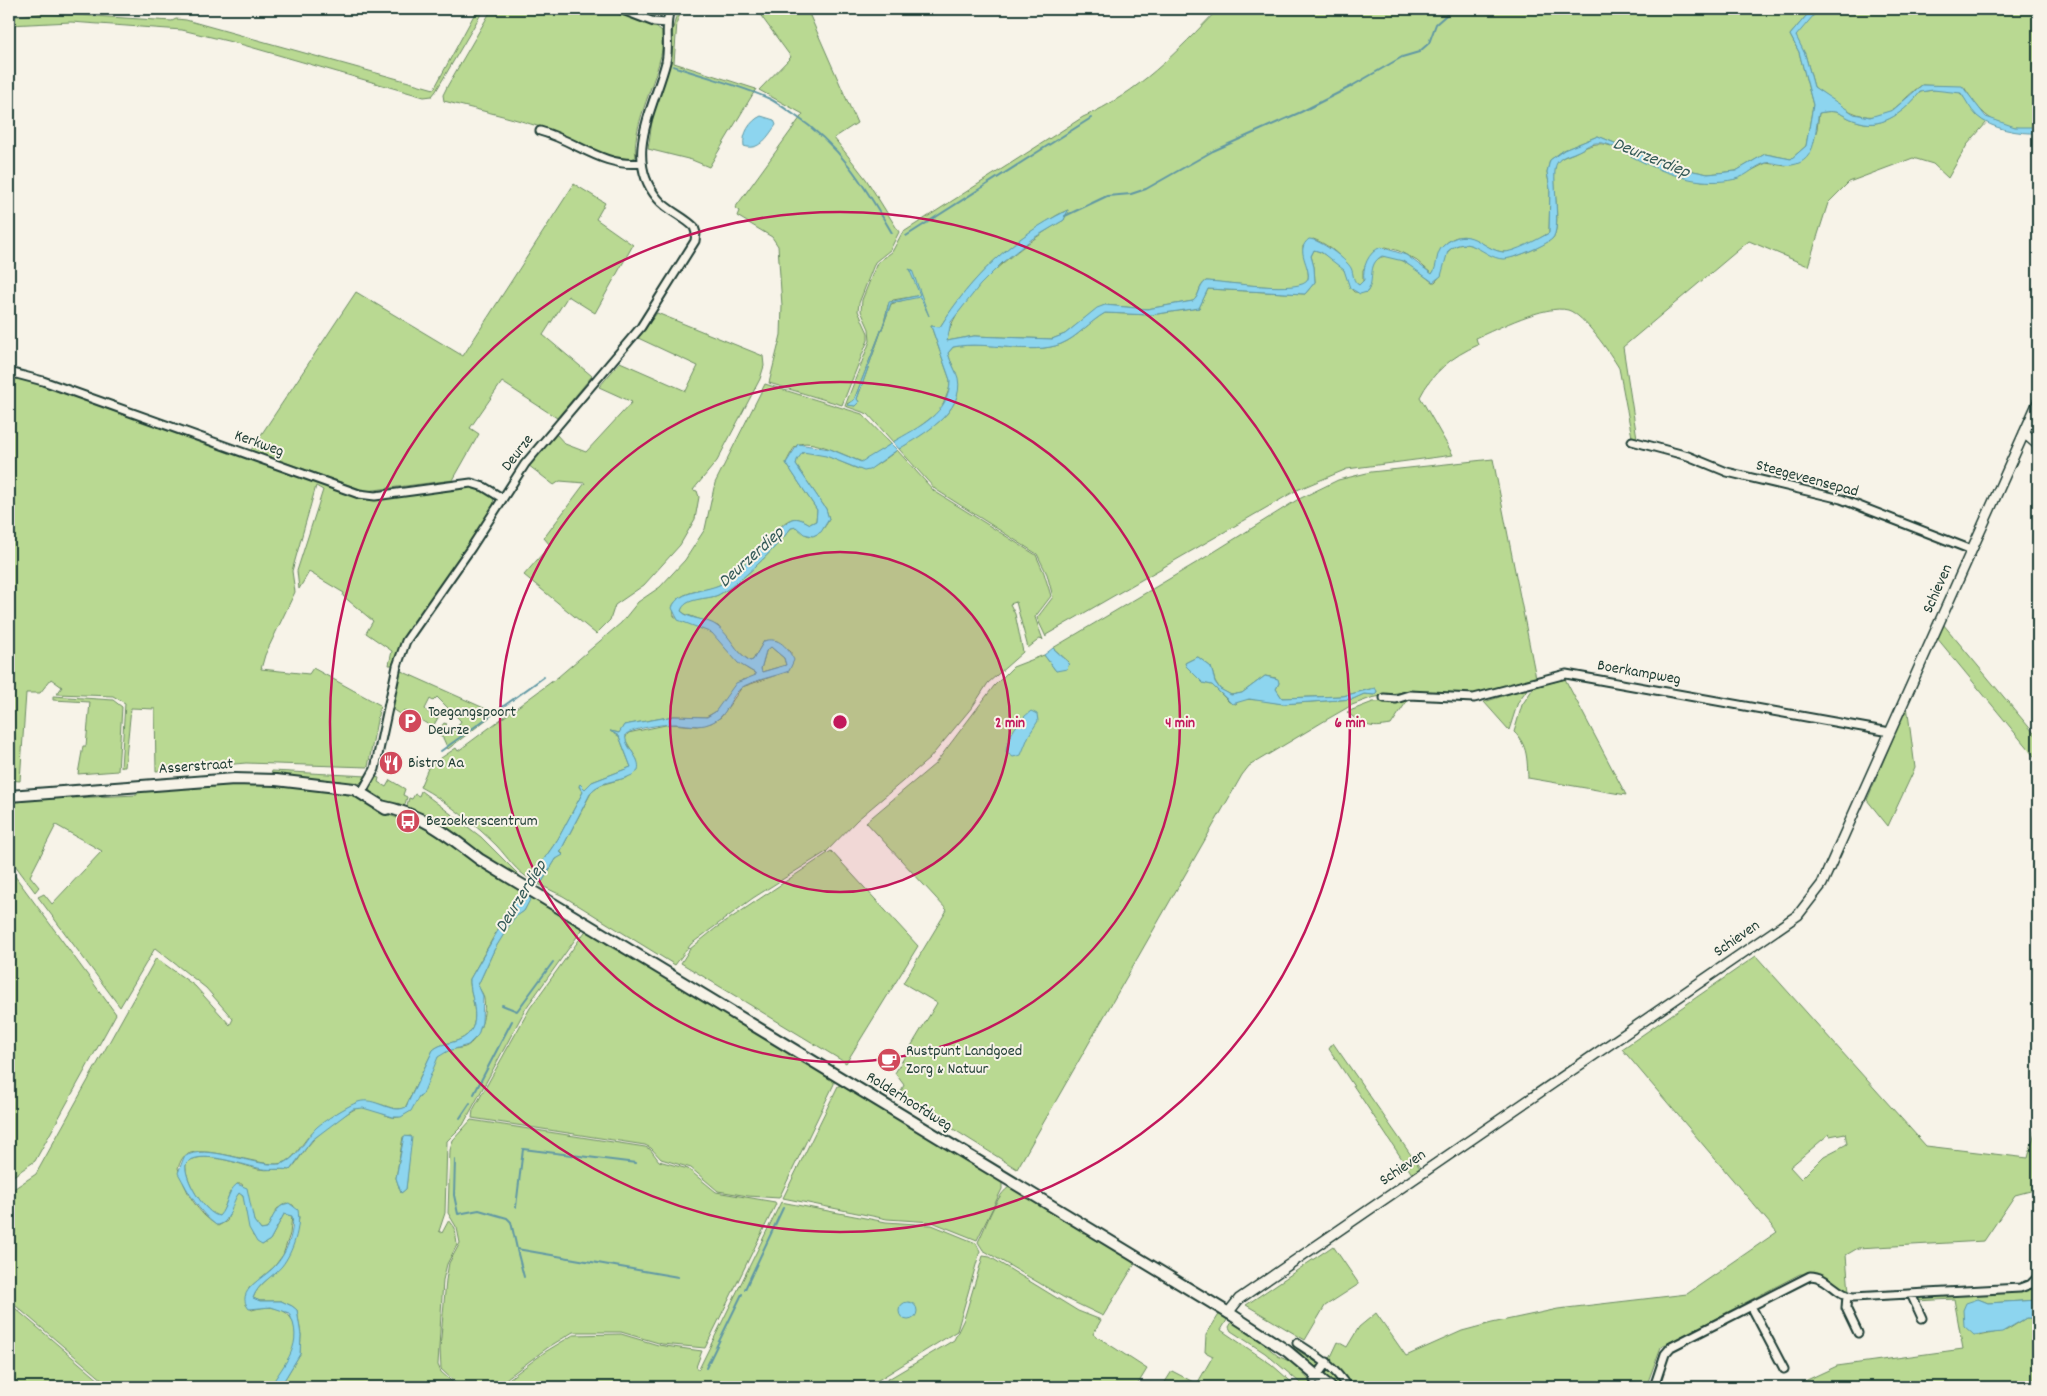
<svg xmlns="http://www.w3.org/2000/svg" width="2047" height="1396" viewBox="0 0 2047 1396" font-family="Dekko,sans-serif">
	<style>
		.green { fill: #b9d992; stroke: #6c8b63; fill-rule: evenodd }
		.water { fill: #8dd5ef; stroke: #6198a4; fill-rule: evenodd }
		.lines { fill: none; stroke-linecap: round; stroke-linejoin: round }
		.stream { stroke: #6198a4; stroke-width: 2 }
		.minor-casing { stroke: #1f3d34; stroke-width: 11 }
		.tertiary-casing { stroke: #1f3d34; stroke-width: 12 }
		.secondary-casing { stroke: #1f3d34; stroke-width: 14 }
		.minor { stroke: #f7f3e8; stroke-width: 7 }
		.tertiary { stroke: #f7f3e8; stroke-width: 9 }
		.secondary { stroke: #f7f3e8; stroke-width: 10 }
		.ring { fill: none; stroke: #c2185b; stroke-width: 2.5 }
		.labels { text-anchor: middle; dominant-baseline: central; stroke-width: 4; stroke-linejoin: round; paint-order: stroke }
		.street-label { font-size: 16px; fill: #1f3d34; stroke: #f7f3e8 }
		.poi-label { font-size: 16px; fill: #1f3d34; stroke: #f7f3e8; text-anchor: start }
		.water-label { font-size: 18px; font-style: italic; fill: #355b59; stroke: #f7f3e8 }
		.centre { fill: #c2185b; stroke: #f7f3e8; stroke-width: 2.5 }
		.ring-label { font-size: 15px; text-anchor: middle; font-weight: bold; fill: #c2185b; stroke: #f7f3e8; stroke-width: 4; stroke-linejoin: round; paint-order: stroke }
	</style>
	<rect width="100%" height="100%" fill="#f7f3e8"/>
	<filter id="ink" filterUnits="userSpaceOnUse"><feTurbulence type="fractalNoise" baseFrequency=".02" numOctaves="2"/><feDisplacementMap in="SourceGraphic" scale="10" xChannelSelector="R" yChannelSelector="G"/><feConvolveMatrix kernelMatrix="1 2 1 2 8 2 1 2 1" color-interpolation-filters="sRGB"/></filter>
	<g filter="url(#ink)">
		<path class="green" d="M465,9H484L436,91L432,96L424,97L240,44L182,30L71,22L9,25V17L46,13L172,21L176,19L186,20L434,89L474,15L478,14Z
			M492,9H611L656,27L662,32C662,40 663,50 660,59C654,85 631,131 636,157C616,168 583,145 565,137C532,121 480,111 444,101L443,95L448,85Z
			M678,9H682L677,22L674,63L756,89L709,167L692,160L648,149L653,115L668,62L669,44Z
			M756,9H807L857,123L834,138L866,179L899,232L890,250L875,262L859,303L858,311L868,333V340L842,405L769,383L781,335L782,306L778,246L772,237L737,216L739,211L735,208L803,114L759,90L791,57Z
			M1218,9H1812L1790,35L1799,52L1813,105L1806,146L1791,159L1765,154L1736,171L1708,174L1669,166L1598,136L1564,150L1550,160L1547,172L1550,189L1549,233C1538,239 1516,254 1503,252C1482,250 1467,222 1443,246C1436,253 1439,267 1432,274L1417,261L1399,251L1386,247L1374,251L1363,270V283L1359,285L1354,282C1351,263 1331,245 1313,239L1303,246C1302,257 1313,274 1306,284C1299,292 1220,282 1206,281C1198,286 1200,296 1193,301L1147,309L1105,305L1094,311L1065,334L1052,339L974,336L947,341C951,297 1029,239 1064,220L1068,210C1057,214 1047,222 1037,228C996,253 966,287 940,327L931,326L950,380V387L941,410L914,431L893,442L868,414L845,406L870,341L869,329L861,311L862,300L877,263L892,252L902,233L1083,117C1137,94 1178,51 1218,9ZM917,296L891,304L857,399L859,402L855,406L847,404L854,400L884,323L888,305L893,300Z
			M1819,9H2038V127C1998,131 1983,118 1964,87L1922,85C1912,91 1904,101 1895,108C1865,130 1838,104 1814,87L1805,54L1796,38L1797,32Z
			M1933,90C1941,90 1950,89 1957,91C1965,94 1973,116 1987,122L1967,145L1948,178L1933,164L1913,158L1849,182L1828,203L1808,266L1749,241L1623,347L1637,438L1632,437L1619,368C1610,353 1584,315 1568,310C1545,304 1497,329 1476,338L1478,345C1452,356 1432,373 1420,397L1453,455L1347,469L1297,490L1046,635V637L1037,618L1053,597L1047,574L1037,554L935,489L899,449C922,433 965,414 957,378C956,370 950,362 948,353L953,347C987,340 1031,356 1061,344C1078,337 1089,322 1105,313L1150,315L1199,308L1208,289L1305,294L1315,282L1314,267L1311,256L1314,250C1322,251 1339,264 1344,270C1349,277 1348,286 1354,292H1367C1372,285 1369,278 1371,270C1380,238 1418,271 1432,282H1435C1446,273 1439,256 1452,248C1471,236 1485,256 1503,258C1513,260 1545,245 1553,238C1563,223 1549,171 1557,162C1562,156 1572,155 1578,151C1591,145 1597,141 1611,146L1662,170L1702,181L1735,179L1766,163L1786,166L1810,152L1817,129L1819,113C1842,108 1840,117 1860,122C1883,129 1907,109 1920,92Z
			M574,184L605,203L596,219L633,245L595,313L568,296L543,335L592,376L557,418L502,382L470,428L479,434L453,480L366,491L251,450L356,292L463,356Z
			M657,313L763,356L764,366L760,379L717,461L693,490L697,491L699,497L695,519L680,545L644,585L615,605L610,620L596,634L524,575L550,545L544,538L585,483L560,481L554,485L528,465L556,434L565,444L586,452L632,402L599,387L620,362L686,391L698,366L638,338Z
			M9,375L40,383L360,496L475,486L493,495L494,506L490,513L407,634L392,665H389L392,651L366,633L373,621L343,596L344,593L309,572L299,589L297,571L323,490L316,486L292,571L295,592L265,655L261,669L309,674L313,668L380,705L368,767L246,763L156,771L155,709L131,708L125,767H121L125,703L113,696L57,694L62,687L51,679L40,693H26L20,781L9,780Z
			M765,384L862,414L891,444L863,462C850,459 809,435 796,446C792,450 789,457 786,463L817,510L816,521L810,524C804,521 798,517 792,519C781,522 775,535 767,543C753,557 738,574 721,584C706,593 684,588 673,605L674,616C685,625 702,624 713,633C730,649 730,660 755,673V677L742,680L715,712L706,717L674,716L624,725L620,733L610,731L619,736L631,767L592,782L585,789L580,784L579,787L583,792L558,839L530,879C516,871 508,858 497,846C477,826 445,800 420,787L429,766L456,748L458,751L558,677L621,623L638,602L660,587L685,560L705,529L715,483Z
			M897,450L934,491L1036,555L1044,573L1051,596L1035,617L1043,640L1041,638L1028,648L1016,602L1010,604L1015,614L1023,652L988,683L973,706L929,759L857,820L826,852L753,898L691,944L675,965L563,896L538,884L542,882L556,859L563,854L560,852L593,789L604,784L628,777L637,760L625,739L628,733L670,724L697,726L711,723L721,717L742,687L788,671L791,652L777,641H764L753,660L750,661L740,653L718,626L685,614L681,611C685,596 707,600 718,595C741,583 775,549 791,528L796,527C800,529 803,533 807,535C816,539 826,527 829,519L826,509L796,465C797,433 850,470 864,470C871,470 890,456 897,450Z
			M1493,459L1536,678L1482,694L1407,691L1371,698L1352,705L1326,720L1249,766L1242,775L1017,1169L899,1095L904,1085L895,1073L937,1003L903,983L947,910L866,822L935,764L994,686L1013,667L1044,655L1056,671L1069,662L1053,648L1201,560L1297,500L1338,480L1371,472ZM1195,658L1198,657L1211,667L1215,681L1220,689L1231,695L1242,693L1265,676L1276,678L1279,683L1276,689L1282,698L1343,696L1370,689L1377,691L1375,695L1364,694L1353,699L1283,704L1261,700L1240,699L1236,704L1229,702L1212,685L1203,683L1185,663Z
			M1943,624L2038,738V761L1937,638Z
			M771,647L784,658L786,665L762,672L761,669L766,651Z
			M399,670L495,713L448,749L443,738L438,735V731L444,723L447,724L443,728L449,733L453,730L455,731L461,721L437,697L433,701L430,699L425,709L434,718L438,715L439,716L431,730L427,729L429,725L404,710L401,715L392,709Z
			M1565,679L1626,795L1528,778C1527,760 1528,745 1514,732L1522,705L1534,687Z
			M1528,688L1518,702L1509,730L1484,702Z
			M53,696L113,700L122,707L118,771L78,774L83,746H86L90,702L53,700Z
			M1409,698L1391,725C1369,729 1364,726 1347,712L1373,702L1397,701Z
			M1907,705L1915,768L1888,826L1867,800Z
			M272,771L367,776L359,784L354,786L271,776Z
			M375,777L379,778L378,782L386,787L390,780L405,789L403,795L407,797L404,808L390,806L371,795L369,787Z
			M247,782L353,793L375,807L376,811L401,819L400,821C409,820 421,822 429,827C462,845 490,872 523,892L507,913L470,979C469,997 487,1028 459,1040C450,1044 441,1043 433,1050L405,1108C395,1111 388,1106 379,1104C360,1098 345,1108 330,1118C321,1124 311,1132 305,1141C297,1151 292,1163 277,1164C255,1165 204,1144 186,1155C182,1157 180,1163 178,1168C185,1190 197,1214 218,1226L227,1221L232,1202L239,1193L243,1196L253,1236L262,1245L270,1240L284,1214L292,1216L290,1234L283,1255L274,1267L249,1288L246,1305L252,1310C281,1301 301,1315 294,1347C292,1358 276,1377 270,1387H111L9,1300V1192L36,1174L156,958L195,986L230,1025L233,1019L206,988L155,948L120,1007L38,897L44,894L52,904L102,851L56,825L30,876L39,887L35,892L9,857V801L137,795V790Z
			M421,791L481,837L524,880L523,882L406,809L409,798L412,799L415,794L419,796Z
			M831,851L918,946L846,1063L681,963L690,949L716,928Z
			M9,868L116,1014L35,1161L9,1179Z
			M531,896L584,927L526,1008L463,1125L447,1141L445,1213L439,1231L442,1233L449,1220L455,1228L457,1245L447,1264L443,1280L438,1365L441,1372L458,1387H280L300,1354L301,1335L297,1310L292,1306L281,1301H260L253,1298C258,1283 273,1277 282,1265C293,1251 296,1233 299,1217L293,1205L286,1203L277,1209L267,1229L261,1230L254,1221L242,1184H237L230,1192L222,1214L219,1216C205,1214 183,1178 186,1164C198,1148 242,1165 258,1169C268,1171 279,1168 290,1170C299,1161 304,1149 313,1140C324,1129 339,1118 353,1110C379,1095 393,1144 420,1095L423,1094C424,1085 434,1058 442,1053C449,1049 457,1049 465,1047C480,1041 488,1010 483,995C482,992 479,989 478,985L494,950L513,918L524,911ZM411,1136L406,1189L401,1193L396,1178L403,1137Z
			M587,929L612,948L645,964L834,1080V1084L779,1198L748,1196L718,1191L691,1168L661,1159L651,1148L645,1145L472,1118L473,1110L530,1008Z
			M1756,956L1926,1146L2028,1158L2038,1120V1189L2015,1195L1984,1241L1858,1248L1846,1255L1849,1293L1823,1276L1800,1274L1661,1347L1646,1387H1396L1390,1385L1351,1387L1329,1361L1338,1342L1347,1347L1359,1327L1376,1313L1406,1356L1462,1331L1492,1323L1558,1309L1687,1294L1777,1232L1622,1049ZM1845,1133L1847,1144L1824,1156L1801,1179L1790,1167L1829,1134L1830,1136Z
			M1333,1043L1420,1168L1412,1174L1329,1049Z
			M843,1085L1002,1181V1189L977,1240L932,1222L887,1219L783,1198L838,1086Z
			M471,1120L645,1147L650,1149L659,1161L688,1169L716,1192L775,1202L776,1204L705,1348L662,1344L621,1332H573L547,1348L495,1387H460L441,1369L440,1349L446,1280L449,1263L460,1243L457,1228L448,1213L450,1150L453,1140Z
			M1011,1186L1136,1262L1103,1316L1063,1297L983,1250L978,1242C986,1227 996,1193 1011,1186Z
			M781,1202L886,1222L932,1225L976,1243L980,1251L957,1331L867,1387H498L545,1352L573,1335L621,1334L658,1345L702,1351L696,1367L699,1369Z
			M1333,1246L1359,1284L1325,1306L1305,1340L1246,1305Z
			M983,1256L990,1257L1078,1311L1101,1320L1093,1334L1147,1369L1136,1387H875L954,1340L964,1319Z
			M2038,1282V1300L1988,1303L1978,1299L1979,1336L2007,1330L2026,1318H2038V1387H1792L1837,1366L1963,1349L1954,1299L1916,1301L1918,1297L2024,1291Z
			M9,1303L107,1387H9Z
			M1220,1313L1226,1316L1227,1320L1221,1330L1271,1364L1297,1387H1162L1172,1371L1197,1384L1213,1356L1205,1352L1206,1335Z
			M1232,1322L1245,1328L1278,1356L1293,1363L1316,1387H1305L1265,1353L1231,1331L1229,1327Z
			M1273,1335L1335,1374L1344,1387H1334L1312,1366Z"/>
		<path class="water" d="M1812,9H1819L1796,36L1805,54L1814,87L1854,114L1870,117L1893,110L1922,85L1962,86L1986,117L2015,127H2038V133C2019,134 1991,129 1977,116C1970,109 1966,100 1961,93L1933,90L1920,92C1907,110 1883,129 1860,122C1840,117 1842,108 1819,113C1814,131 1818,161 1792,165C1783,167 1774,161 1766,163C1757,165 1751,172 1743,176C1732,182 1714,182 1702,181C1679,179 1651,167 1631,156C1622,151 1607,141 1596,143C1590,143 1582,150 1576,152C1570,155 1561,156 1557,163C1550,173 1563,229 1552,239C1544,246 1513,259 1503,259C1483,258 1470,232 1448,251L1441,276L1433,282L1403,261L1382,256C1366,265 1376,280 1367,292L1360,294L1350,288L1344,270L1321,252L1314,250L1311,256L1314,267L1315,282L1305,294L1208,289L1199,308L1150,315L1105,313C1089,322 1078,337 1061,344C1031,356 987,340 953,347L948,353C950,362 956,370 958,378C965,412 922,435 899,449L893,442C918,427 950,414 950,380L931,326L940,327C971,277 1013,237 1066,211L1068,210L1064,220L1032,239L1003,262L980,285L951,322L947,341L974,336L1052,339L1065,334L1097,308L1105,305L1147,309L1193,301C1200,296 1198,287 1206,281C1222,281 1304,295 1308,279C1311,266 1294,250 1309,239C1319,239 1346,259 1351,268C1354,274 1352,281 1359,285L1364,280C1362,268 1368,252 1381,247L1406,255L1432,274C1438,267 1435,253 1443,246C1469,222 1482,250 1503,252C1513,253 1540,238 1549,233L1550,189L1547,172L1550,160L1564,150L1598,136L1669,166L1708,174L1736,171L1765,154L1791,159L1806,146L1813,105L1799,52L1790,35Z
			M761,116L774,120L776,125C769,134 760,152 744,146C742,134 750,121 761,116Z
			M909,269L912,270L929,316L920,297L891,303L857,399L859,402L855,406L847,405L854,400L884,323L889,302L920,295Z
			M798,444L830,449L861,462L891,444L897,450L869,470L864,471L826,456L803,452L797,460L796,465L826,509L829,519L821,532L813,536L804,534L796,527L791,528C775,549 741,583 718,595C707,600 685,597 681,611C689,620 707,618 717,626C731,636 735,652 750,661L753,660L764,641C779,636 788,648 794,660L789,671C777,676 750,681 741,688C726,701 730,718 705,725C695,727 685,724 675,724C663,724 635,728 626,734C623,748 642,756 638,771C625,783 603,778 591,792L560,852L563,855L556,859L542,882L539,883L524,911L514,918L494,950L478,985L483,996L482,1022L478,1035L468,1045L448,1051L438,1057L423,1094L419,1096L411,1111L401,1117H393L363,1108L353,1109L312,1140L290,1170C279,1168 268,1171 258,1168C242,1165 198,1148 186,1164C183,1178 205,1214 219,1216C228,1207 226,1192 237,1184L247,1188L254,1221L261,1230L267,1229C272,1219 276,1205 289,1203L298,1210C301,1227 293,1252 282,1266C273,1277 258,1283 253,1298L260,1301H281L292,1306L297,1310L301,1335L300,1354L280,1387H270C285,1362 305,1344 289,1313L271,1307L249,1309C234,1291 264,1278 274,1267C286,1255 295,1232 292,1216L284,1214L270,1240L262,1245L257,1242L249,1228L243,1196L239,1193C230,1204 231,1225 216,1225C198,1211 189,1193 178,1173L184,1157C207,1142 252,1167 280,1164C297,1161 305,1138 317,1127C325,1120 347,1106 358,1102C375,1096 391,1115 406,1107L433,1050C441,1043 450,1044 459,1040C487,1028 469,997 470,979L515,901L558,839L583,792L579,786L580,784L585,789L592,782L631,767L619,736L610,731L619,733L624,725L674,716L707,717L715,712L736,683L756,675L755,673L738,663L712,633L678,620L672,608C678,588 712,593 728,580C740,570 784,521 792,519C798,517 805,521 810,524L816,521L817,510L786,463ZM771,647L784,658L786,665L762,672L761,669L766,651Z
			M1053,648L1069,663L1067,669L1056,671L1044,655Z
			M1195,658L1198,657L1211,667L1215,682L1220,689L1231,695L1242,693L1265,676L1278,679L1279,683L1276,689L1282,698L1343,696L1375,688L1377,691L1375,695L1364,694L1353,699L1283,704L1249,699L1232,704L1212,685L1203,683L1186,666L1185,663Z
			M1031,711L1037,714L1038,721L1029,735L1021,755L1013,757L1006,752C1007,736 1019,720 1031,711Z
			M404,1136L412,1137L406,1189L401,1193L396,1178Z
			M1978,1299L1988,1303L2038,1300V1318H2026L2002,1332L1974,1335L1964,1326L1963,1310L1966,1303Z
			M899 1311a9 9 0 1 1 18 0a9 9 0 1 1-18 0Z"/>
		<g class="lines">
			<path class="stream" d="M673,66C705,77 739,85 770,99C778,103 785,109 793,114C841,146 863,183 892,233
				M1065,216L1107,196L1131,194L1146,189L1213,151L1301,112L1350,87L1402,57L1419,52L1429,43L1436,24L1453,9
				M906,236L1091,118
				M441,751L544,677
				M502,1005L517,1011L553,962
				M474,1094L512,1021
				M460,1118L470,1103
				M455,1160L454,1195L458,1214L479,1210L507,1218L511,1222L517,1249L678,1277
				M516,1207L523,1149L636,1163
				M517,1250L524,1277
				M745,1289L783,1208
				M706,1368L742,1294"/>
			<g class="minor-casing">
				<path id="minor" d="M620,9L654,22L666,23
					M540,131C575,140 603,168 641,163
					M9,372L43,381L359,494L375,496L471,483L484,487L502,498
					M1632,441L1688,456L1727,472L1841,499L1972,550
					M1384,698L1396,699L1409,695L1474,698L1566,674L1890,732
					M362,792L375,769L397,666L406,641L471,548L525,464L641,327L695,241L696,233L694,227C683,216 668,211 658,199C622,157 655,106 666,62C670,44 664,26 670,9
					M1911,1294L1922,1318
					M1847,1296L1846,1308L1858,1333
					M1751,1306L1784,1369
					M1297,1343C1317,1356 1334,1366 1347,1387
					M1314,1380L1327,1362
					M1654,1387L1665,1354L1671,1347L1810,1276C1828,1276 1836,1295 1853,1297L2020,1288L2031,1284L2038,1277"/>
			</g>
			<g class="tertiary-casing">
				<path id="tertiary" d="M2024,433L2038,445
					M1228,1313L1239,1299L1798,915L1822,884L2038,402"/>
			</g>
			<g class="secondary-casing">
				<path id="secondary" d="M9,796L234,779L276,780L354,789L386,809
					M381,806C422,814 447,834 479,859L1232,1315L1287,1351L1330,1387"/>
			</g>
			<use href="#minor" class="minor"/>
			<use href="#tertiary" class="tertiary"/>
			<use href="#secondary" class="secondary"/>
		</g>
	</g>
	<circle cx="840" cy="722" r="170" fill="#c2185b" fill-opacity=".12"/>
	<g class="ring">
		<circle cx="840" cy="722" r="170"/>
		<circle cx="840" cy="722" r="340"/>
		<circle cx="840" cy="722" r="510"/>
	</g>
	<defs>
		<g id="parking-disc" transform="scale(1.25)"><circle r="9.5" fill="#d1495b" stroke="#f7f3e8"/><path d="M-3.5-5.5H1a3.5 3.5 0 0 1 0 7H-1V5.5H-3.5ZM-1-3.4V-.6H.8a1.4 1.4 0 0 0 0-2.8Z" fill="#fff"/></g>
		<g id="restaurant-disc" transform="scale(1.25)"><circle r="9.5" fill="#d1495b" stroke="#f7f3e8"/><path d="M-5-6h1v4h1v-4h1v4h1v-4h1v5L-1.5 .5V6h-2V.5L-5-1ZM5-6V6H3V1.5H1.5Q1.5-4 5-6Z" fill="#fff"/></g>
		<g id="bus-disc" transform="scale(1.25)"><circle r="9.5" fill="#d1495b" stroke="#f7f3e8"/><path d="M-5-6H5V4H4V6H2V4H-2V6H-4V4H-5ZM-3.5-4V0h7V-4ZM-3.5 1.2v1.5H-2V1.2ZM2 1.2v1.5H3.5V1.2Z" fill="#fff"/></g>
		<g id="cafe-disc" transform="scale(1.25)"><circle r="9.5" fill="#d1495b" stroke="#f7f3e8"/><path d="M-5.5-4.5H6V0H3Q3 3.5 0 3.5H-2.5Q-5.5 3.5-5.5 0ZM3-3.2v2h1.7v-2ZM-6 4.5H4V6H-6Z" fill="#fff"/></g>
	</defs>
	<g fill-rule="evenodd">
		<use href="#parking-disc" x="410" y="721"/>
		<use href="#restaurant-disc" x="391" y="763"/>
		<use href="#bus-disc" x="408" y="821"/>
		<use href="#cafe-disc" x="889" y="1060"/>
	</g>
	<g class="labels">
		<g class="street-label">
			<text transform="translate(259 444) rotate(20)">Kerkweg</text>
			<text transform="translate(518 453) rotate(-52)">Deurze</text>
			<text transform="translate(1807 479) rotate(15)">Steegeveensepad</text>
			<text transform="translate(1938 589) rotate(-66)">Schieven</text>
			<text transform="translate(1639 673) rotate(10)">Boerkampweg</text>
			<text transform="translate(196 767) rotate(-4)">Asserstraat</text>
			<text transform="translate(1737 939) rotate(-35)">Schieven</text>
			<text transform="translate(909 1102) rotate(32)">Rolderhoofdweg</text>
			<text transform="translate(1403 1168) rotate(-34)">Schieven</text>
		</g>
		<g class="poi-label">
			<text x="428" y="712">Toegangspoort<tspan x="428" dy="18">Deurze</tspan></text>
			<text x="408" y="763">Bistro Aa</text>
			<text x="426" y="821">Bezoekerscentrum</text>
			<text x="906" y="1051">Rustpunt Landgoed<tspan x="906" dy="18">Zorg &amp; Natuur</tspan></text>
		</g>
		<g class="water-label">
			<text transform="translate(1651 159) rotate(22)">Deurzerdiep</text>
			<text transform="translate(752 558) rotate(-42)">Deurzerdiep</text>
			<text transform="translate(522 897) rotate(-58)">Deurzerdiep</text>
		</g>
	</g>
	<circle cx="840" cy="722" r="8" class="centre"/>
	<g class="ring-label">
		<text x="1010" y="727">2 min</text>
		<text x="1180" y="727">4 min</text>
		<text x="1350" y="727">6 min</text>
	</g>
	<rect width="2047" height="1396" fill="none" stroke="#f7f3e8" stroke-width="30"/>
	<rect x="15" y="15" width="2017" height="1366" fill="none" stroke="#1f3d34" stroke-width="2" filter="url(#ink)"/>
</svg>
